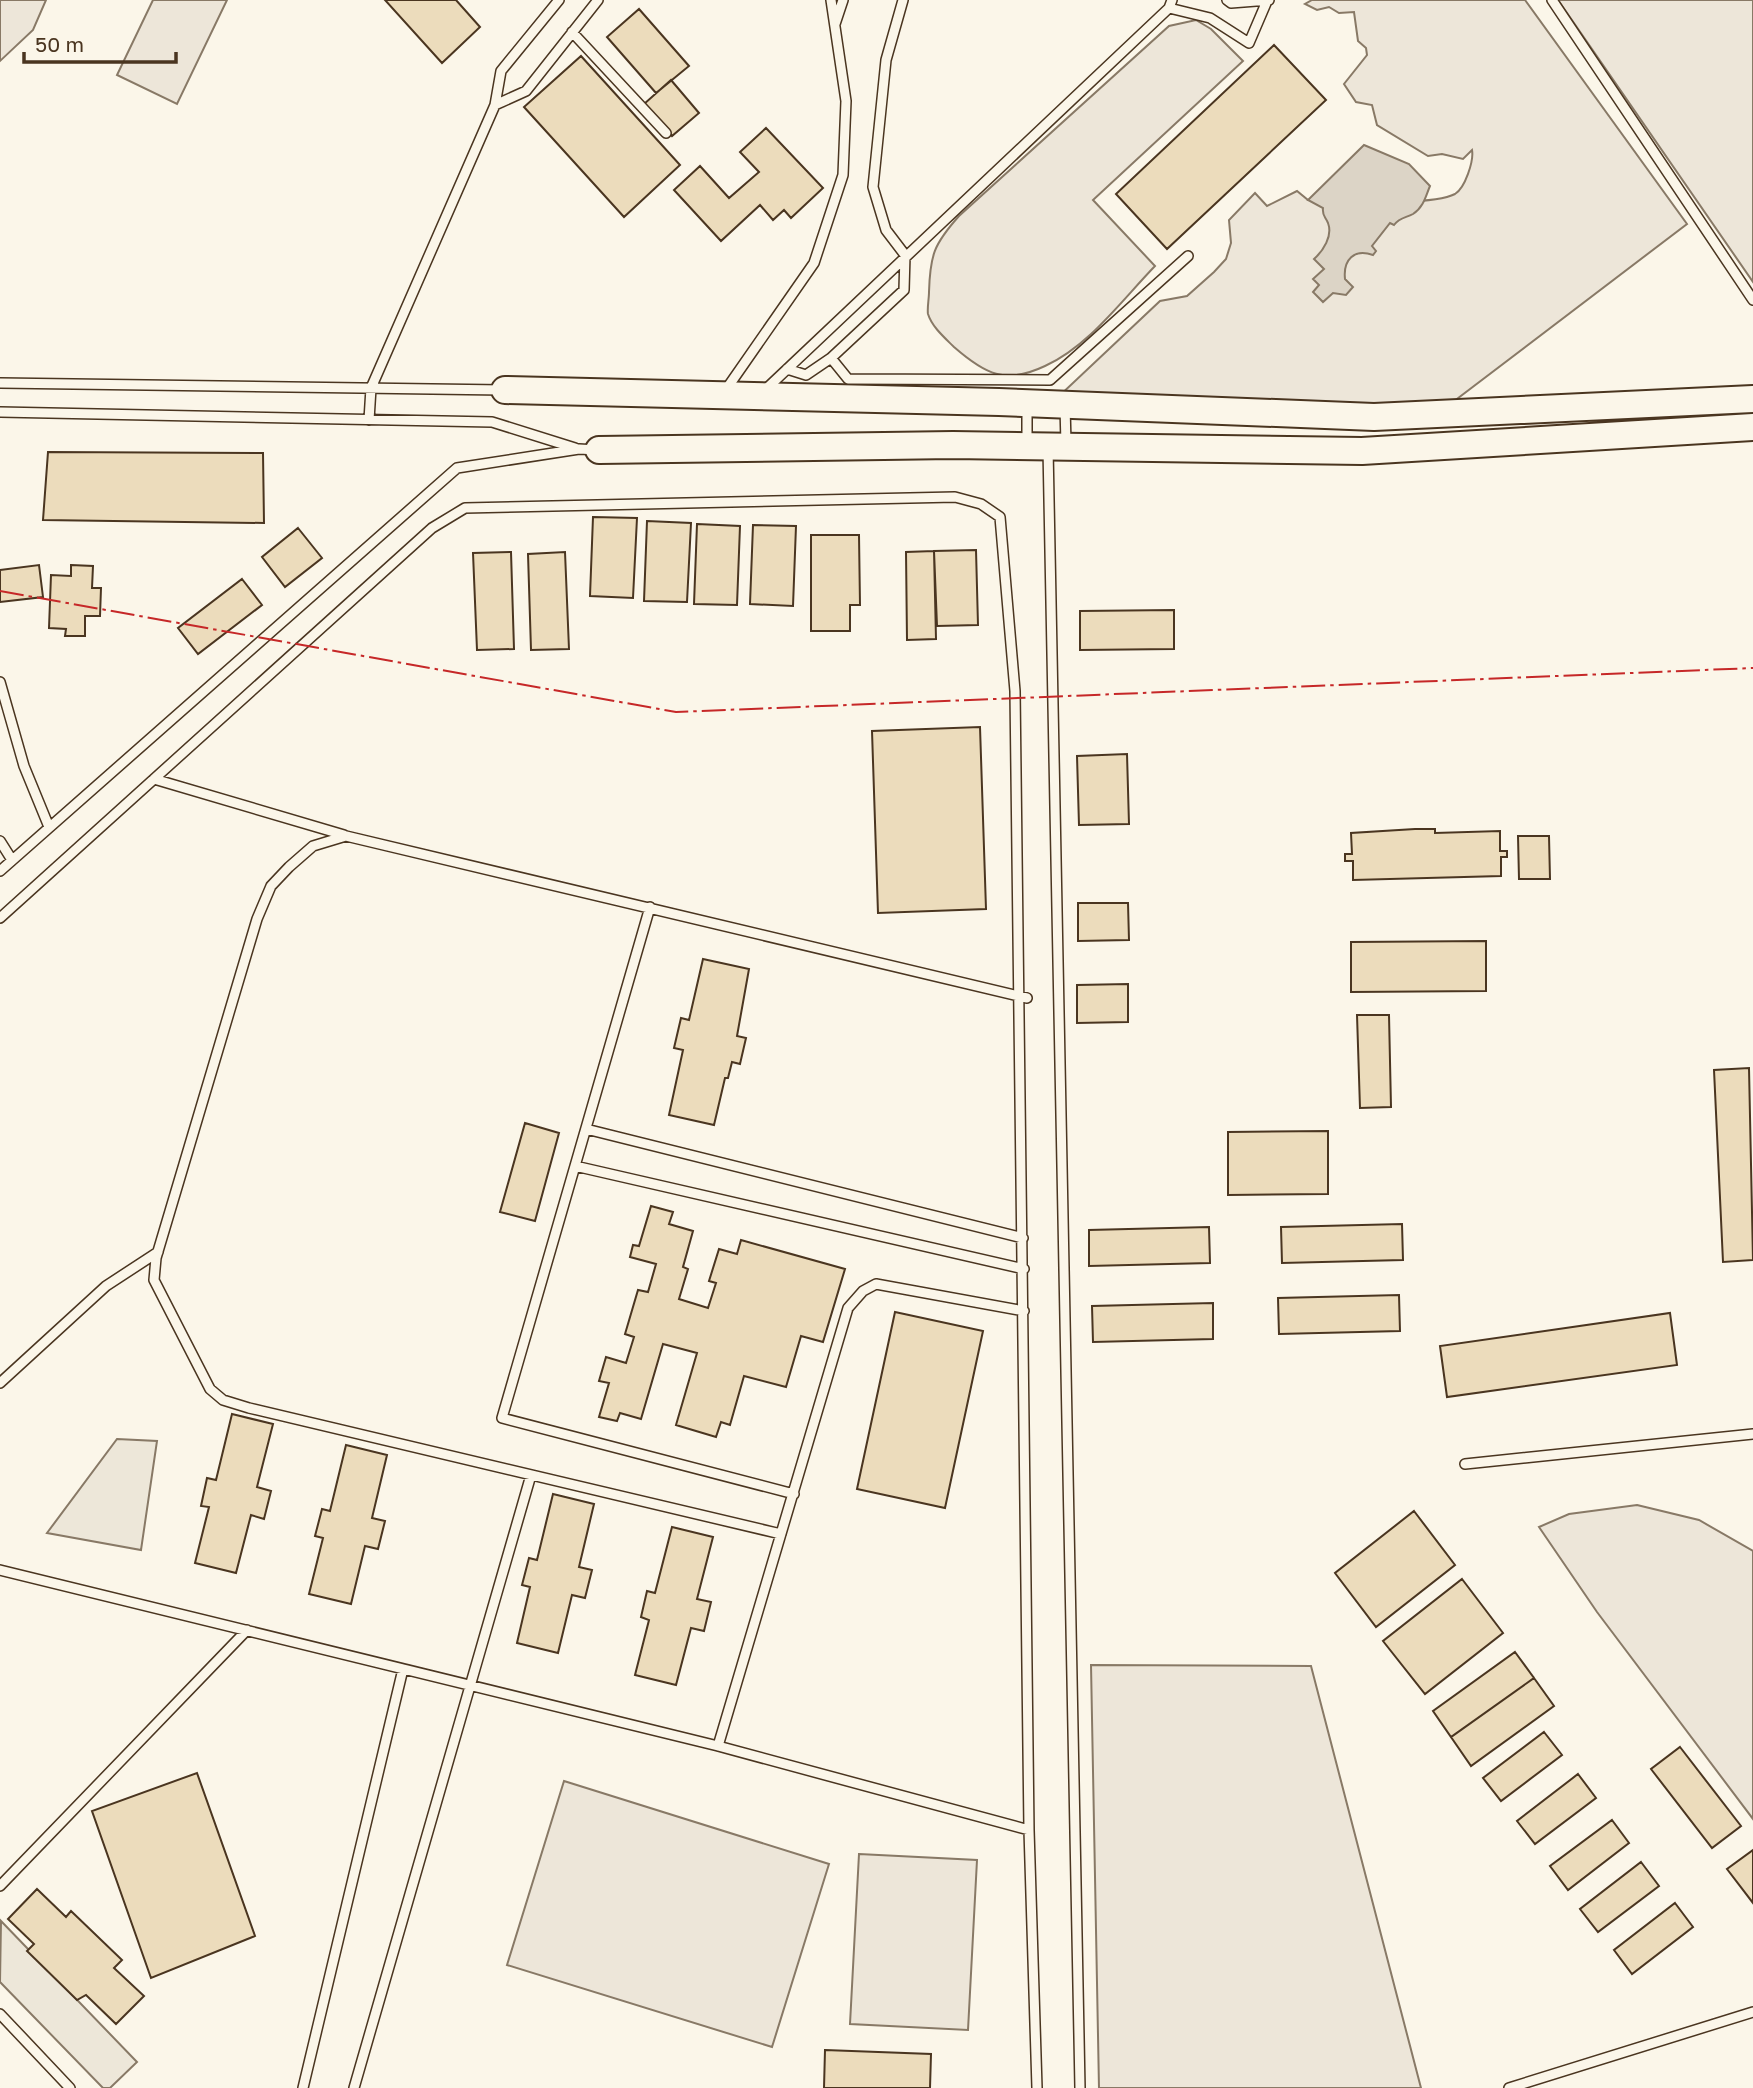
<svg xmlns="http://www.w3.org/2000/svg" width="1753" height="2088" viewBox="0 0 1753 2088" font-family="'Golos Text',sans-serif">
	<style>
		.green { fill: #ede6d9; stroke: #887966; stroke-width: 2 }
		.parking { fill: #ede7d9; stroke: #887966; stroke-width: 2 }
		.water { fill: #dcd4c6; stroke: #887966; stroke-width: 2 }
		.building { fill: #ecdcbc; stroke: #4a3520; stroke-width: 2 }
		.lines { fill: none; stroke-linecap: round; stroke-linejoin: round }
		.lane-casing { stroke: #4a3520; stroke-width: 12 }
		.secondary-casing { stroke: #4a3520; stroke-width: 30 }
		.lane { stroke: #fbf6e9; stroke-width: 9 }
		.secondary { stroke: #fbf6e9; stroke-width: 26 }
		.power { stroke: #c62828; stroke-width: 2; stroke-dasharray: 24 5 3.5 5; stroke-linecap: butt }
	</style>
	<rect width="100%" height="100%" fill="#fbf6e9"/>
	<path class="green" d="M0,0H46L33,30L0,61Z
		M153,0H227L177,104L117,75Z
		M1312,0H1525L1687,224L1445,408L1057,398L1160,301L1187,296L1214,272L1226,259L1231,243L1229,220L1255,193L1267,206L1297,191L1308,200C1339,200 1430,207 1455,194C1465,188 1474,161 1472,150L1463,159L1442,154L1428,156L1377,125L1372,105L1356,102L1344,84L1367,55L1366,48L1358,41L1354,12L1339,13L1329,7L1317,10L1305,4Z
		M1558,0H1753V282Z
		M1196,20L1211,29L1243,61L1093,200L1155,266C1122,300 1089,346 1045,366C1005,385 985,374 954,347C945,338 932,327 928,314C927,308 929,299 929,292C930,255 934,244 959,216L1169,26Z
		M1637,1505L1699,1520L1753,1551V1819L1597,1612L1539,1527L1569,1514Z
		M1091,1665L1311,1666L1421,2088H1099Z
		M564,1781L829,1864L772,2047L507,1965Z
		M859,1854L977,1860L968,2030L850,2024Z"/>
	<path class="parking" d="M117,1439L157,1441L141,1550L47,1533Z
		M1,1921L137,2062L110,2088H103L0,1982Z"/>
	<path class="water" d="M1364,145L1409,164L1430,186C1426,195 1424,207 1413,214C1406,218 1400,217 1394,225L1390,223L1372,246L1376,251L1373,255C1354,248 1343,260 1345,279L1353,287L1346,295L1333,293L1323,302L1313,292L1319,285L1313,279L1324,269L1314,259C1323,251 1333,236 1328,223C1325,216 1322,216 1323,208L1308,200Z"/>
	<path class="building" d="M385,0H456L480,27L442,63Z
		M639,9L689,66L656,93L607,37Z
		M1274,45L1326,100L1167,249L1116,194Z
		M581,56L680,165L624,217L524,107Z
		M671,80L699,113L672,136L644,104Z
		M766,128L823,188L791,218L784,210L773,220L760,205L721,241L674,190L700,166L729,198L759,172L740,152Z
		M48,452L263,453L264,523L43,520Z
		M593,517L637,518L633,598L590,596Z
		M647,521L691,523L687,602L644,601Z
		M697,524L740,526L737,605L694,604Z
		M753,525L796,526L793,606L750,604Z
		M298,528L322,558L285,587L262,557Z
		M811,535H859L860,605H850V631H811Z
		M976,550L978,625L937,626L934,551Z
		M934,551L936,639L907,640L906,552Z
		M511,552L514,649L477,650L473,553Z
		M565,552L569,649L531,650L528,554Z
		M39,565L43,597L0,602V570Z
		M71,565L93,566L92,588H101L100,616H85V636H65L66,629L49,628L51,575L71,576Z
		M242,579L262,605L198,654L178,628Z
		M1174,610V649L1080,650V611Z
		M980,727L986,909L878,913L872,731Z
		M1127,754L1129,824L1079,825L1077,756Z
		M1415,829H1435V833L1500,831V851H1507V857H1501V876L1353,880V861H1345V854H1352L1351,833Z
		M1518,836H1549L1550,879H1519Z
		M1078,903H1128L1129,940L1078,941Z
		M1486,941V991L1351,992V942Z
		M703,959L749,969L737,1036L746,1038L740,1064L732,1062L728,1078H725L714,1125L669,1115L683,1050L674,1048L681,1018L689,1020Z
		M1128,984V1022L1077,1023V985Z
		M1357,1015H1389L1391,1107L1360,1108Z
		M1749,1068L1753,1260L1723,1262L1714,1070Z
		M525,1123L559,1133L535,1221L500,1212Z
		M1328,1131V1194L1228,1195V1132Z
		M651,1206L673,1212L669,1224L693,1231L683,1267L688,1269L679,1299L708,1308L716,1283L709,1281L719,1249L737,1254L741,1240L845,1269L823,1342L801,1336L786,1387L744,1376L730,1425L721,1422L716,1437L676,1425L697,1353L663,1344L641,1419L620,1413L617,1421L599,1417L609,1383L599,1381L606,1357L626,1363L634,1337L625,1334L638,1290L648,1292L656,1264L630,1257L633,1245L639,1246Z
		M1402,1224L1403,1260L1282,1263L1281,1227Z
		M1209,1227L1210,1263L1089,1266V1230Z
		M1399,1295L1400,1331L1279,1334L1278,1298Z
		M1213,1303V1339L1093,1342L1092,1306Z
		M895,1312L983,1331L945,1508L857,1489Z
		M1670,1313L1677,1365L1447,1397L1440,1346Z
		M232,1414L273,1424L257,1487L271,1491L264,1519L251,1515L236,1573L195,1563L209,1507L201,1506L207,1478L216,1480Z
		M346,1445L387,1455L372,1518L385,1521L378,1549L365,1546L351,1604L309,1594L323,1538L315,1536L322,1509L330,1511Z
		M553,1494L594,1504L579,1567L592,1570L585,1598L572,1595L558,1653L517,1643L530,1587L522,1585L529,1558L537,1560Z
		M1414,1511L1455,1565L1376,1627L1335,1573Z
		M672,1527L713,1537L697,1599L711,1602L704,1631L691,1628L676,1685L635,1675L649,1620L641,1617L647,1591L655,1593Z
		M1462,1579L1503,1633L1425,1694L1383,1641Z
		M1515,1652L1534,1678L1451,1737L1433,1711Z
		M1534,1678L1554,1706L1471,1766L1451,1737Z
		M1544,1732L1562,1755L1501,1801L1483,1778Z
		M1680,1747L1741,1826L1712,1848L1651,1769Z
		M197,1773L255,1936L151,1978L92,1811Z
		M1578,1774L1596,1798L1535,1844L1517,1821Z
		M1612,1820L1629,1843L1568,1890L1550,1866Z
		M1753,1850V1903L1727,1869Z
		M1641,1862L1659,1886L1598,1932L1580,1909Z
		M37,1889L66,1917L71,1911L122,1960L114,1968L144,1996L116,2024L86,1995L77,2000L27,1951L34,1944L8,1919Z
		M1675,1903L1693,1927L1632,1974L1614,1950Z
		M825,2050L931,2054L930,2088H824Z"/>
	<g class="lines">
		<g class="lane-casing">
			<path id="lane" d="M559,0L501,71L495,105L526,91L598,0
				M1227,0L1231,3L1269,0
				M1552,0L1753,300
				M1169,8L1210,18L1249,43L1267,1
				M835,24L843,0
				M572,32L666,133
				M831,358L848,379L1050,380L1188,256
				M787,369L806,375L831,358L904,290L905,255L886,230L873,187L886,60L903,0
				M0,383L503,390
				M765,390L1169,8L1172,0
				M725,391L814,263L843,175L846,101L831,0
				M1027,406V444
				M1065,406L1066,444
				M0,412L492,422L575,448
				M369,420L371,388L495,105
				M1048,448L1080,2088
				M0,682L24,766L49,827
				M154,779L344,835
				M0,841L12,860
				M0,871L457,468L579,449L597,450
				M650,907L502,1418L794,1494
				M0,918L432,528L465,508L955,497L981,504L1000,517L1015,691L1029,1830L1037,2088
				M586,1129L1023,1238
				M575,1166L1024,1269
				M0,1383L106,1286L158,1252
				M1465,1464L1753,1434
				M781,1534L249,1408L223,1400L210,1389L154,1280L156,1258L257,919L271,886L289,867L313,846L346,836L1027,998
				M0,1570L718,1746L1029,1830
				M718,1746L848,1308L863,1291L876,1284L1024,1311
				M0,1886L247,1630
				M0,2014L70,2088
				M303,2088L403,1669
				M354,2088L531,1475
				M1509,2088L1753,2012"/>
		</g>
		<g class="secondary-casing">
			<path id="secondary" d="M505,390L999,402L1374,417L1753,399
				M599,450L953,445L1362,451L1753,427"/>
		</g>
		<use href="#lane" class="lane"/>
		<use href="#secondary" class="secondary"/>
		<path class="power" d="M0,591L676,712L1753,668"/>
	</g>
	<path d="M24 52v10h152v-10" fill="none" stroke="#4a3520" stroke-width="3.5"/>
	<text x="35" y="52" font-size="21" fill="#4a3520" stroke="#fbf6e9" stroke-width="5" paint-order="stroke">50 m</text>
</svg>
